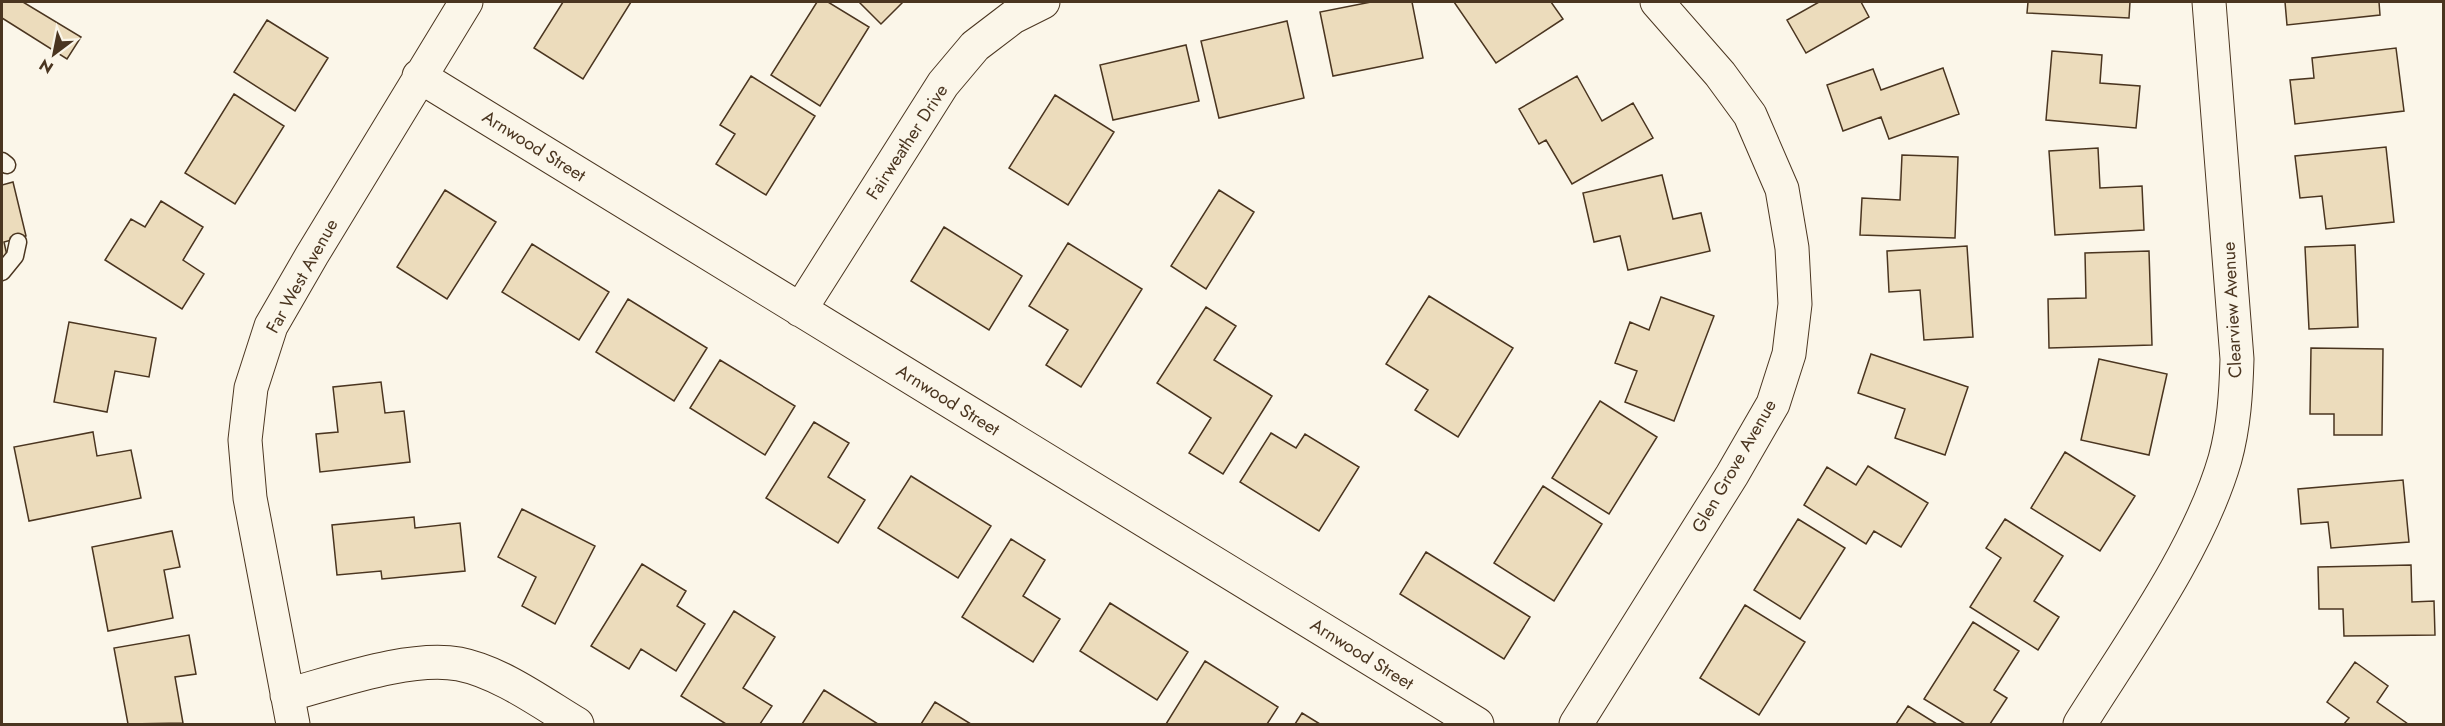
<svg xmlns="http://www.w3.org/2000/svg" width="2445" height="726" viewBox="0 0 2445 726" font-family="Jost,sans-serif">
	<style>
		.building { fill: #ecdcbc; stroke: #4a3520; stroke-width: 1.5 }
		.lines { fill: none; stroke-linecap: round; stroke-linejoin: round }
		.lane-casing { stroke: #4a3520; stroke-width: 19 }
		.street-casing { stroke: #4a3520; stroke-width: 35 }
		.lane { stroke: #fbf6e9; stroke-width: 16 }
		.street { stroke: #fbf6e9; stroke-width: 33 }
		.labels { text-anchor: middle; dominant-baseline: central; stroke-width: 4.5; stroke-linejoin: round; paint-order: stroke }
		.street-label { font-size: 18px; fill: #4a3520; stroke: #fbf6e9 }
	</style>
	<rect width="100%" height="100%" fill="#fbf6e9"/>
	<path class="building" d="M2,2H23L81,37L67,59L2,18Z
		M563,2H631L583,79L534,48Z
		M817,2H828L869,27L820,106L771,75Z
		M859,2H903L881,24Z
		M1371,2H1412L1423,58L1333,76L1320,12Z
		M1454,2H1551L1563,19L1496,63Z
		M1819,2H1861L1869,17L1806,53L1787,20Z
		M2028,2H2130L2129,18L2027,13Z
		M2285,2H2379L2380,15L2287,25Z
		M267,20L328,58L295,111L234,72Z
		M1287,21L1304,98L1219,118L1201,41Z
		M1186,45L1199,101L1113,120L1100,65Z
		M2396,48L2404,111L2295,124L2290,80L2314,78L2312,58Z
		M2052,51L2102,55L2100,83L2140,86L2136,128L2046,120Z
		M1943,68L1959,114L1889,139L1881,117L1843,131L1827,85L1873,69L1881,90Z
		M751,76L815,116L766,195L716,164L735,134L720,125Z
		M1577,76L1602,121L1633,103L1653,138L1572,184L1546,140L1539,144L1519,109Z
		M234,94L284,126L235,204L185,173Z
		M1055,95L1114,132L1068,205L1009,168Z
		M2386,147L2394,222L2326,229L2322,196L2300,198L2295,156Z
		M2098,148L2100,188L2142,186L2144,230L2055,235L2049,151Z
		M1902,155L1958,157L1955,238L1860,235L1862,198L1900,200Z
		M1662,175L1673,219L1701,213L1710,251L1628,270L1620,236L1594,242L1583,193Z
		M13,182L26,236L4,242L8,260L2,261V185Z
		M445,190L496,222L447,299L397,267Z
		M1219,190L1254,212L1206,289L1171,266Z
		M161,201L203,227L183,260L204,274L182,309L105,260L131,219L145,227Z
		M944,227L1022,276L989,330L911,281Z
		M1068,243L1142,289L1081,387L1046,365L1068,330L1029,306Z
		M532,244L609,292L579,340L502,292Z
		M2355,245L2358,327L2309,329L2305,247Z
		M1967,246L1973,337L1924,340L1920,290L1889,292L1887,251Z
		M2149,251L2152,345L2049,348L2048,299L2086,298L2085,253Z
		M1429,296L1513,348L1458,437L1415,410L1428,390L1386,364Z
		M1661,297L1714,316L1674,421L1625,402L1637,371L1615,363L1630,322L1649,330Z
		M628,299L707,348L674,401L596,352Z
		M1206,307L1236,326L1214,360L1272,396L1223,474L1189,453L1211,418L1157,383Z
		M69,322L156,338L149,377L115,371L107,412L54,402Z
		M2311,348L2383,349L2382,435H2334V414H2310Z
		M1871,354L1968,387L1945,455L1895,438L1905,409L1858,393Z
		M2099,359L2167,374L2149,455L2081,440Z
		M720,360L795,406L765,455L690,408Z
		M381,382L385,413L404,411L410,462L320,472L316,434L338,432L333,387Z
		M1600,401L1657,437L1609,514L1552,478Z
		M814,422L849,443L828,477L865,500L838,543L766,498Z
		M93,432L97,456L131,450L141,498L29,521L14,447Z
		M1271,433L1296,448L1305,434L1359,467L1319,531L1240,482Z
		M2065,452L2135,496L2100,551L2031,508Z
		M1868,466L1928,503L1901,547L1874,531L1866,544L1804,505L1827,467L1856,485Z
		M911,476L991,526L958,578L878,528Z
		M2403,480L2409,542L2331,548L2328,522L2301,524L2298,489Z
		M1543,486L1602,524L1554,601L1494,563Z
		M522,509L595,546L555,624L522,606L536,577L498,557Z
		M414,517L415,528L460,523L465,571L382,579L381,571L337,575L332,525Z
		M1798,519L1845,548L1800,619L1754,590Z
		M2005,519L2063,556L2034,601L2059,617L2038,650L1970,607L2001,558L1986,548Z
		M172,531L180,567L164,570L173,618L108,631L92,547Z
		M1011,539L1045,560L1023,596L1060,619L1033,662L962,617Z
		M1426,552L1530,617L1504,659L1400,594Z
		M642,564L686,591L677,606L705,624L676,671L641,649L629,669L591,646Z
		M2411,565L2412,602L2434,601L2435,635L2344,636L2343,609H2319L2318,567Z
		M1110,603L1188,652L1157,700L1080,651Z
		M1745,605L1805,642L1759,715L1700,678Z
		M734,611L775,637L743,688L772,706L760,724H726L681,696Z
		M1973,622L2019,651L1994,690L2007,698L1990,724H1965L1924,699Z
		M189,635L196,674L175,677L183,723L128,724L114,648Z
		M1205,661L1278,707L1267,724H1166Z
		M2355,662L2388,686L2377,702L2408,724H2344L2349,718L2327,702Z
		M824,690L878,724H802Z
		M935,702L971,724H921Z
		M1908,706L1937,724H1896Z
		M1302,713L1320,724H1295Z"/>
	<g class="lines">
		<g class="lane-casing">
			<path id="lane" d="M2,161L7,165
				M2,272L15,256L18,242"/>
		</g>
		<g class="street-casing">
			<path id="street" d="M419,76L1477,724
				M800,310L943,84L975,46L1013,17L1043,2
				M287,695C336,682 410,655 459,664C500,672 542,703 577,724
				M293,724L250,498L245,440L251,388L271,326L312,255L466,2
				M1576,724L1732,475L1773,404L1789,354L1795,304L1792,248L1782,189L1750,115L1720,74L1657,2
				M2080,724C2130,644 2199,549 2225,459C2234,426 2236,393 2237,359L2209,2"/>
		</g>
		<use href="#lane" class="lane"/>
		<use href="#street" class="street"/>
	</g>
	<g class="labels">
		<g class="street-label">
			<text transform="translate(907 142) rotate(-57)">Fairweather Drive</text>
			<text transform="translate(534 146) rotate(32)">Arnwood Street</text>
			<text transform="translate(302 276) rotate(-61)">Far West Avenue</text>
			<text transform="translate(2232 310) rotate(-93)">Clearview Avenue</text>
			<text transform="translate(948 400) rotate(32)">Arnwood Street</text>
			<text transform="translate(1734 466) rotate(-60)">Glen Grove Avenue</text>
			<text transform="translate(1362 654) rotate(32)">Arnwood Street</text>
		</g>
	</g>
	<rect width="2445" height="726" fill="none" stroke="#4a3520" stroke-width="6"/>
	<g transform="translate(54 54) rotate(212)" stroke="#fbf6e9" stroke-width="4.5" paint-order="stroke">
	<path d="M0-4.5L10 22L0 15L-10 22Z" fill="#4a3520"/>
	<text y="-9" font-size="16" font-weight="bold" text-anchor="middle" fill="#4a3520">N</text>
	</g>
</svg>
